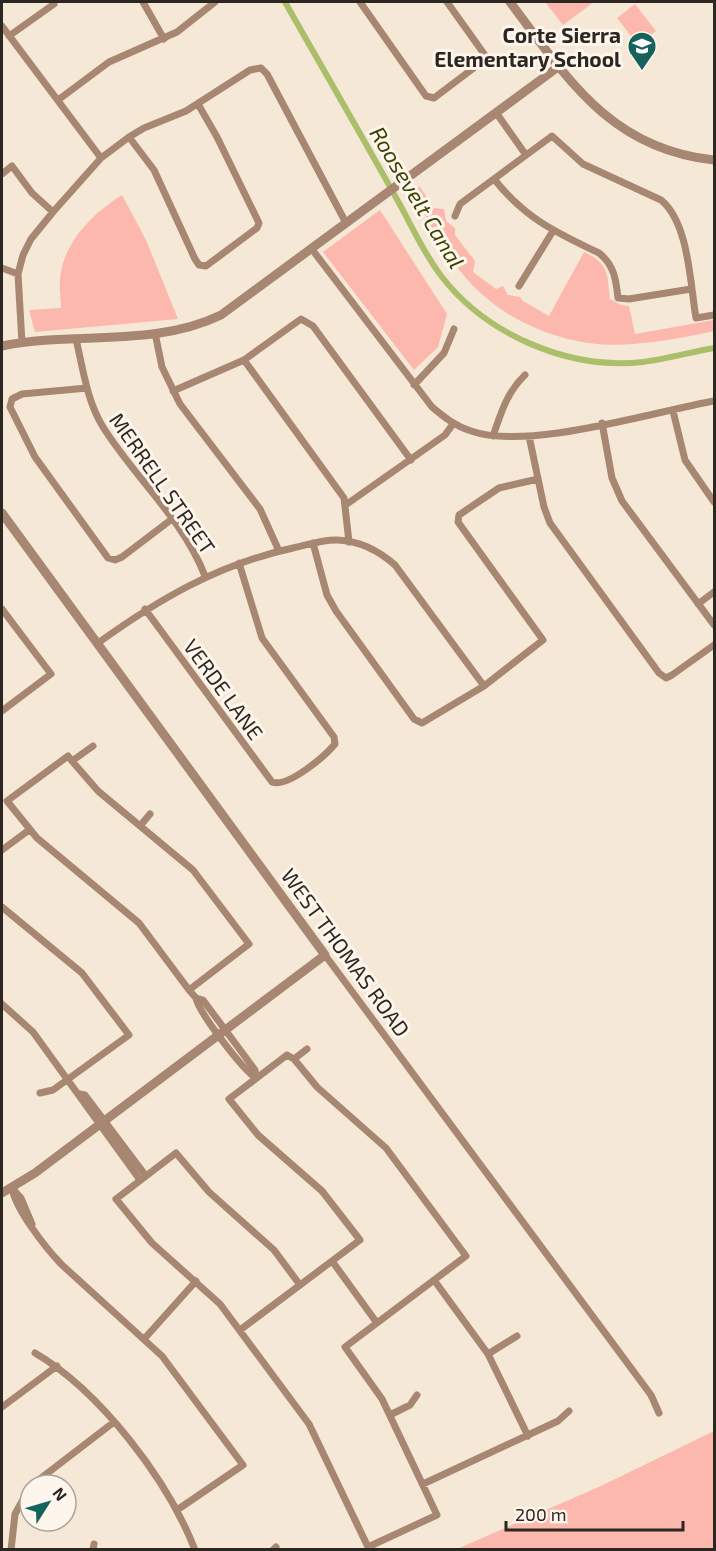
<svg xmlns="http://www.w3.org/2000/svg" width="716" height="1551" viewBox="0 0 716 1551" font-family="'Exo 2',sans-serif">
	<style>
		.green { fill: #fcb8ad }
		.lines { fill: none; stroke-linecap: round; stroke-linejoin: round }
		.canal { stroke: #abbe6a; stroke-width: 6 }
		.minor { stroke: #a78672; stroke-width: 7 }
		.tertiary { stroke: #a78672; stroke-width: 9 }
		.labels { text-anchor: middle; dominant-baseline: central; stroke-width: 6; stroke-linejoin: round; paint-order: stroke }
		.poi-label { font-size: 21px; font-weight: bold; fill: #2c2721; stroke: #fef6ec; text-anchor: end }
		.street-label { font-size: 21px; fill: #2c2721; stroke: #fef6ec }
		.water-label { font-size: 22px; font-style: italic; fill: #394402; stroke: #fef6ec }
	</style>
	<rect width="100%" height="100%" fill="#f5e8d7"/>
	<path class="green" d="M545,2H594L563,25Z
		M635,4L656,31L638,45L617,18Z
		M420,187L434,208L444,209L446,221L455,228V235L475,261L473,272L496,289L503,286L508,295L520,297L523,301L549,316L584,252C610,264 607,275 610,299L621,305L629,306L635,334L714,320V331C688,337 660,342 633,344C570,350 500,322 461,272C441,247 427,218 411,190Z
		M122,195L146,240L178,319L35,332L29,310L61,308C61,299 59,289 60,279C63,243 92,214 122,195Z
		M380,210L447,314L438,347L414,370L323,252Z
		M714,1431V1549H457L603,1485Z"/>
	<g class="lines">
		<path class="canal" d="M285,2C323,69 362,136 399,203C413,228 424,254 442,277C488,336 570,370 643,362C667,359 691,352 714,348"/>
		<path class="minor" d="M143,2L164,39
			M360,2L426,96L434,98L487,58L447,2
			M2,26L101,158
			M9,36L54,4
			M58,100L109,62L177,32L215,2
			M497,114L526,155
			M129,137L154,170L195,259L199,265L206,266L257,228L259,223L217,137L198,104
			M2,174L12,166L32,193L53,212
			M494,179C525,218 555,232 599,253C614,265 616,279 618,298L629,299L691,289
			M455,216L460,204L552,136L583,164L661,200C689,223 690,283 696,318L714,315
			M311,248L432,407C444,417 455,426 471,431C528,451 652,412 714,401
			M2,268L18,274
			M519,286L553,231
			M155,333L162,367L180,404L260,509L279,551
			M76,339C83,369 87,401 103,427C135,478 183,519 205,576
			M22,343L18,274L23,255L31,239L53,212L101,158L129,137L144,128L186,111L250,70L261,68L267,74L346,223
			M244,360L344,498L349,542
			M414,385L444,353L454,329
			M87,388L22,394L12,399L10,407L35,457L108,558L115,560L122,557L172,519
			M173,391L244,360L301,319L313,326L411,460
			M673,411L685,460L714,502
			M602,423L612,478L622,501L714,625
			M493,436C501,413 507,392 525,375
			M529,436L544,507L550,523L659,673L666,678L672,675L714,645
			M347,504L445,435L453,424
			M313,543L327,595L336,611L414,719L422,723L484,686L543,640L458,522L459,515L499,488L538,479
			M698,604L714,592
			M2,609L51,674L2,711
			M145,609L272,782C288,788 325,756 335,744L334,737L262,638L239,563
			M98,643C159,599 219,564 293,548C307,545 324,539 338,540C360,541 379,551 395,565L484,686
			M93,746L72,761L68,756L7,801L37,838L139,923L189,990L196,998L203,1000L255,1070L256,1078
			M72,761L98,791L193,870L249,944L189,990
			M140,826L150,814
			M2,850L29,830
			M2,907L82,973L129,1035L53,1090L40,1093
			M325,955L651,1395L659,1413
			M196,998C199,1013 243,1070 256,1078
			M2,1004L33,1032L140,1180
			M294,1059L317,1087L386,1148L466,1256L345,1347L382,1399L437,1515L368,1547L309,1424L220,1304L152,1243L116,1199L176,1153L209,1192L274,1250L300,1285
			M80,1094L85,1095L146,1176
			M12,1188C16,1210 45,1247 61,1264L162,1356L243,1465L177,1510
			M12,1188L21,1198L32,1224
			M332,1261L377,1323
			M434,1280L488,1354L528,1436
			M240,1330L360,1240L322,1191L258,1135L229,1099L287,1055L294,1059L307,1049
			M145,1338L196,1281
			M35,1353C100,1391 168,1480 195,1550
			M488,1354L517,1336
			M2,1407L57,1366
			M390,1415L410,1405L417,1395
			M423,1484L558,1421L569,1411
			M32,1485L114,1422
			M11,1550L15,1514L30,1487
			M93,1550L94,1544
			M273,1550L276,1547"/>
		<path class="tertiary" d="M510,2C567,78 610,149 714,160
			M2,346C74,331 153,348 221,315L558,67
			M2,513L325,955L35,1173L2,1193"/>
	</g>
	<defs>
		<g id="school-pin" transform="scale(1.5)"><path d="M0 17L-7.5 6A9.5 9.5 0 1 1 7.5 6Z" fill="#16635e" stroke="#fef6ec"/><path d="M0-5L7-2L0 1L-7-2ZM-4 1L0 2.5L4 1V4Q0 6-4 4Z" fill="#fff"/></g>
	</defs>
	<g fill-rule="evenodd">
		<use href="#school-pin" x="642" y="46"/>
	</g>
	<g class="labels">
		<g class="poi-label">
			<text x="621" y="34">Corte Sierra<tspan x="621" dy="24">Elementary School</tspan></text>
		</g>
		<g class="street-label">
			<text transform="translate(163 483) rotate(55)">MERRELL STREET</text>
			<text transform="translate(224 689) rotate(54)">VERDE LANE</text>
			<text transform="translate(346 952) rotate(54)">WEST THOMAS ROAD</text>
		</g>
		<g class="water-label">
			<text transform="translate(418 197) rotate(59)">Roosevelt Canal</text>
		</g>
	</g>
	<rect width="716" height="1551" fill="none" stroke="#2c2721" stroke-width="6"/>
	<g transform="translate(48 1503) rotate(53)"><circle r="28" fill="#fef6ec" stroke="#aaa39b" stroke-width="1.5"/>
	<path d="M0-4.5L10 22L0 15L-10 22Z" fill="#16635e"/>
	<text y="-9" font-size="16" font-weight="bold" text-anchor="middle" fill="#2c2721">N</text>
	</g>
	<path d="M506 1521v9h177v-9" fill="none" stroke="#2c2721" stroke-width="3"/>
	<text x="515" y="1521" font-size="18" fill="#2c2721" stroke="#fef6ec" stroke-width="4.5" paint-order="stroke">200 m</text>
</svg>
